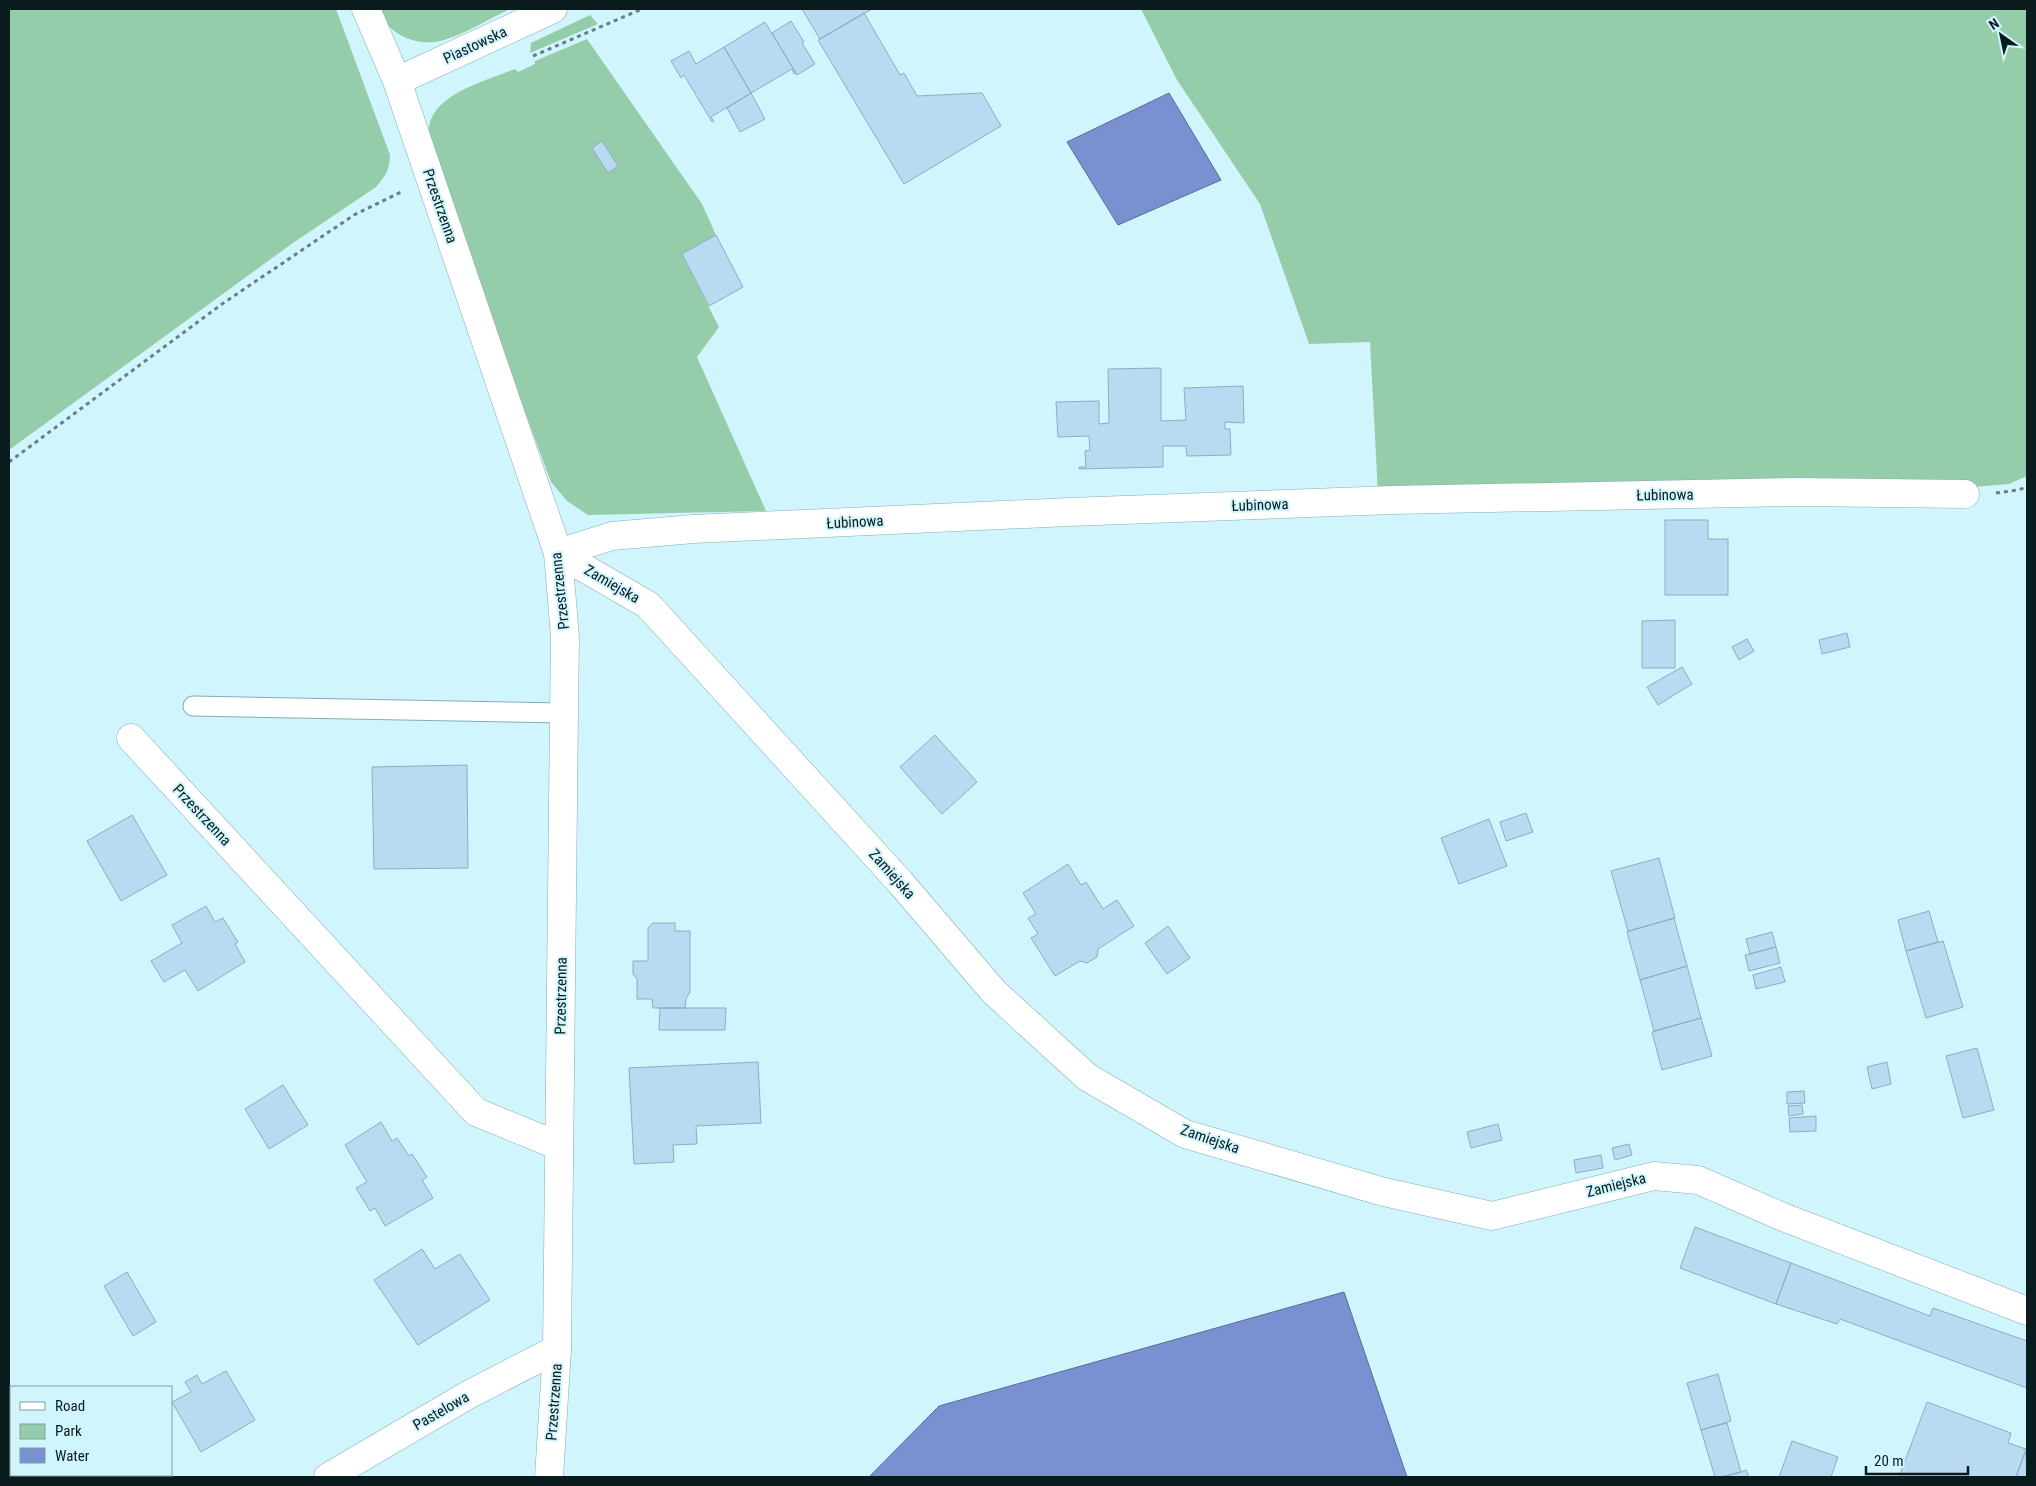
<svg xmlns="http://www.w3.org/2000/svg" width="2036" height="1486" viewBox="0 0 2036 1486" font-family="'Roboto Condensed',sans-serif">
	<style>
		.green { fill: #95cdaa }
		.water { fill: #7a90d1; stroke: #586d9b }
		.building { fill: #badaf2; stroke: #8eacc3 }
		.lines { fill: none; stroke-linecap: round; stroke-linejoin: round }
		.service-casing { stroke: #82adb6; stroke-width: 21 }
		.minor-casing { stroke: #82adb6; stroke-width: 29 }
		.tertiary-casing { stroke: #82adb6; stroke-width: 29 }
		.path { stroke: #668086; stroke-width: 3; stroke-dasharray: 4 4; stroke-linecap: butt }
		.service { stroke: #fff; stroke-width: 19 }
		.minor { stroke: #fff; stroke-width: 28 }
		.tertiary { stroke: #fff; stroke-width: 28 }
		.labels { text-anchor: middle; dominant-baseline: central; stroke-width: 4; stroke-linejoin: round; paint-order: stroke }
		.street-label { font-size: 15px; fill: #0a1b1e; stroke: #d1f5fd }
	</style>
	<rect width="100%" height="100%" fill="#d1f5fd"/>
	<path class="green" d="M9,9H336L390,155C390,169 385,177 376,187L290,245L9,450Z
		M378,9H510C490,18 465,34 444,40C417,48 388,35 378,9Z
		M1141,9H2027V476L2009,484L1961,488L1378,494L1370,342L1309,344L1260,204L1177,80Z
		M590,15L598,24L530,53L531,43Z
		M587,39L702,204L716,235L682,254L719,327L697,357L766,511L588,515L567,501L551,482L431,160C429,149 427,136 429,126C435,93 488,80 515,69L518,72L535,64V61Z"/>
	<path class="water" d="M1169,93L1221,180L1118,225L1067,142Z
		M1344,1292L1407,1477H869L939,1406Z"/>
	<path class="building" d="M802,9H872L820,39Z
		M864,13L900,75L904,73L917,96L982,93L1001,126L904,184L818,40Z
		M791,21L804,42L802,43L815,64L797,75L772,33Z
		M765,22L796,73L794,74L792,69L751,93L724,47Z
		M724,47L751,93L711,117L714,121L712,122L684,75L681,78L671,61L689,51L696,64Z
		M751,93L765,119L740,132L727,108Z
		M602,141L618,166L608,173L592,148Z
		M716,235L743,287L709,306L682,254Z
		M1161,368V421L1186,420L1184,388L1243,386L1244,423L1225,422V429H1230L1231,455L1187,456L1186,446H1163V467L1079,469V467H1086L1085,451L1090,450L1089,436L1058,437L1056,402L1099,401V424L1109,423L1108,369Z
		M1665,520H1708V539H1728V595H1665Z
		M1675,620V668H1642V621Z
		M1847,633L1850,647L1822,654L1819,640Z
		M1747,639L1754,651L1739,660L1732,647Z
		M1682,667L1692,684L1658,705L1647,687Z
		M935,735L977,782L942,814L900,767Z
		M467,765L468,868L374,869L372,767Z
		M1526,813L1533,832L1506,841L1500,822Z
		M132,815L167,875L121,901L87,841Z
		M1489,819L1507,866L1459,884L1441,838Z
		M1659,858L1675,918L1628,931L1611,871Z
		M1068,864L1081,885L1086,882L1103,909L1117,900L1134,926L1098,949L1097,957L1087,963L1080,961L1055,976L1031,938L1038,934L1028,918L1036,914L1023,893Z
		M206,906L215,922L223,918L238,942L235,944L245,962L198,991L185,970L164,982L151,961L182,943L172,925Z
		M1929,911L1938,942L1906,951L1898,920Z
		M1674,918L1687,966L1640,980L1627,932Z
		M653,923H675V931H690V992L686,999L685,1008H653L652,999H637V979L633,974V961H648V928Z
		M1168,926L1190,958L1167,974L1145,943Z
		M1772,932L1776,947L1750,954L1746,939Z
		M1943,941L1963,1007L1926,1018L1906,951Z
		M1776,947L1780,963L1749,971L1745,955Z
		M1687,966L1701,1018L1654,1031L1640,980Z
		M1781,967L1785,982L1756,989L1753,975Z
		M660,1008H726L725,1030H659Z
		M1701,1018L1712,1056L1662,1070L1652,1032Z
		M1977,1048L1994,1110L1963,1118L1946,1056Z
		M758,1062L761,1123L696,1126L697,1144L673,1145L674,1162L634,1164L629,1068Z
		M1887,1062L1891,1084L1872,1089L1867,1067Z
		M283,1085L308,1125L269,1149L245,1109Z
		M1804,1091L1805,1103L1787,1104V1092Z
		M1802,1105L1803,1114L1789,1116L1788,1106Z
		M1816,1116V1131L1790,1132L1789,1118Z
		M381,1122L392,1141L397,1138L409,1156L412,1154L427,1177L422,1180L433,1198L385,1226L375,1208L370,1211L356,1188L367,1182L345,1145Z
		M1498,1124L1502,1140L1471,1148L1467,1132Z
		M1629,1144L1632,1155L1615,1160L1612,1148Z
		M1601,1155L1603,1168L1576,1173L1574,1160Z
		M1695,1227L1791,1263L1776,1304L1680,1268Z
		M422,1249L435,1269L460,1254L490,1300L418,1345L374,1280Z
		M1791,1263L1930,1316L1933,1308L2027,1341V1388L1840,1319L1837,1324L1776,1304Z
		M127,1272L156,1322L133,1336L104,1286Z
		M226,1371L255,1420L201,1452L172,1402L191,1392L185,1382L197,1375L202,1384Z
		M1718,1374L1731,1421L1701,1430L1687,1383Z
		M1927,1402L2011,1433L2008,1443L2026,1449L2016,1477H1899Z
		M1727,1423L1741,1472L1722,1477H1715L1701,1430Z
		M11,1428V1466L9,1467V1430Z
		M1792,1441L1838,1457L1831,1477H1779Z
		M2026,1450L2027,1477H2016Z
		M1746,1470L1749,1477H1722L1741,1472Z"/>
	<g class="lines">
		<g class="service-casing">
			<path id="service" d="M193,706L564,713"/>
		</g>
		<g class="minor-casing">
			<path id="minor" d="M558,553L648,605L900,882L994,992L1087,1077L1185,1134L1384,1192L1492,1216L1654,1176L1698,1180L1783,1217L2027,1311
				M558,553L612,536L693,529L1069,512L1392,500L1797,492L1965,494
				M131,738L476,1112L559,1146
				M328,1477L468,1395L557,1349"/>
		</g>
		<g class="tertiary-casing">
			<path id="tertiary" d="M366,9L397,81L558,553L565,637L564,713L557,1349L549,1477
				M397,81L553,9"/>
		</g>
		<path class="path" d="M533,56L642,9
			M9,462L222,304L354,215L403,191
			M1996,493L2018,490L2027,487"/>
		<use href="#service" class="service"/>
		<use href="#minor" class="minor"/>
		<use href="#tertiary" class="tertiary"/>
	</g>
	<g class="labels">
		<g class="street-label">
			<text transform="translate(475 45) rotate(-25)">Piastowska</text>
			<text transform="translate(440 206) rotate(71)">Przestrzenna</text>
			<text transform="translate(1665 495) rotate(-1)">Łubinowa</text>
			<text transform="translate(1260 505) rotate(-2)">Łubinowa</text>
			<text transform="translate(855 522) rotate(-3)">Łubinowa</text>
			<text transform="translate(612 584) rotate(30)">Zamiejska</text>
			<text transform="translate(560 591) rotate(-96)">Przestrzenna</text>
			<text transform="translate(202 815) rotate(47)">Przestrzenna</text>
			<text transform="translate(892 874) rotate(48)">Zamiejska</text>
			<text transform="translate(561 996) rotate(-89)">Przestrzenna</text>
			<text transform="translate(1210 1139) rotate(19)">Zamiejska</text>
			<text transform="translate(1616 1185) rotate(-14)">Zamiejska</text>
			<text transform="translate(554 1402) rotate(-86)">Przestrzenna</text>
			<text transform="translate(441 1411) rotate(-30)">Pastelowa</text>
		</g>
	</g>
	<rect width="2036" height="1486" fill="none" stroke="#0a1b1e" stroke-width="20"/>
	<rect x="10" y="1386" width="162" height="90" fill="#d1f5fd" stroke="#819ea4"/>
	<rect x="20" y="1402" width="25" height="8" fill="#ffffff" stroke="#819ea4"/>
	<text x="55" y="1411" font-size="15" fill="#0a1b1e">Road</text>
	<rect x="20" y="1424" width="25" height="15" fill="#95cdaa" stroke="#819ea4"/>
	<text x="55" y="1436" font-size="15" fill="#0a1b1e">Park</text>
	<rect x="20" y="1448" width="25" height="15" fill="#7a90d1" stroke="#819ea4"/>
	<text x="55" y="1461" font-size="15" fill="#0a1b1e">Water</text>
	<g transform="translate(2001 35) rotate(327)" stroke="#d1f5fd" stroke-width="4" paint-order="stroke">
	<path d="M0-4L9 19L0 12L-9 19Z" fill="#0a1b1e"/>
	<text y="-8" font-size="14" font-weight="bold" text-anchor="middle" fill="#0a1b1e">N</text>
	</g>
	<path d="M1866 1466v8h102v-8" fill="none" stroke="#0a1b1e" stroke-width="2.5"/>
	<text x="1874" y="1466" font-size="15" fill="#0a1b1e" stroke="#d1f5fd" stroke-width="4" paint-order="stroke">20 m</text>
</svg>
